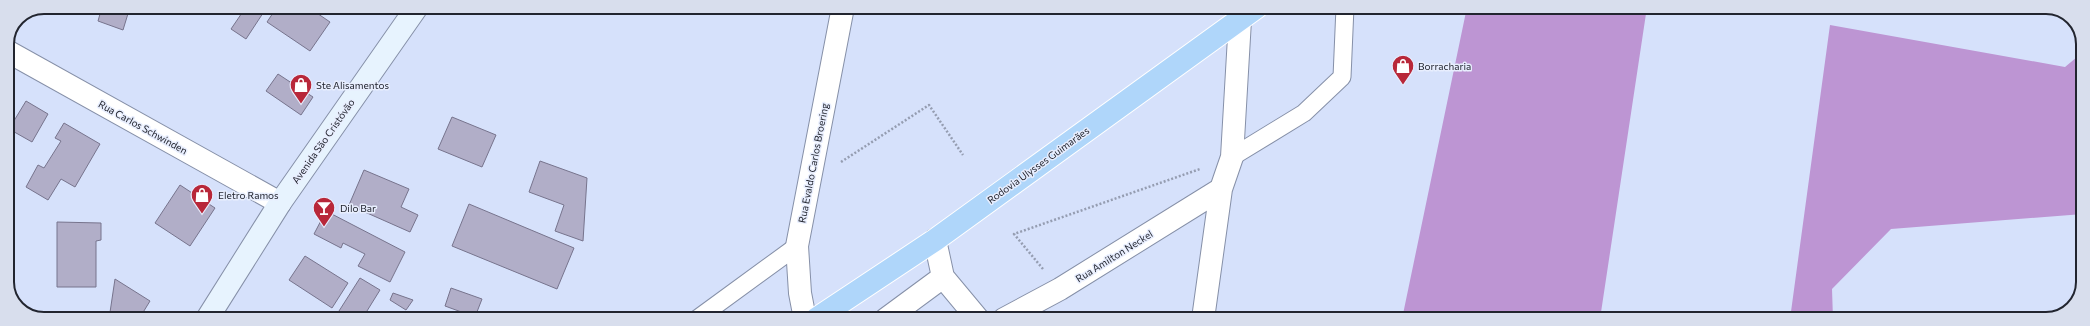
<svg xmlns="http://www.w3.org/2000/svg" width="2090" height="326" viewBox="0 0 2090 326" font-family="Commissioner,sans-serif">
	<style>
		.forest { fill: #bd95d3 }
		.building { fill: #b1aec8; stroke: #77748d }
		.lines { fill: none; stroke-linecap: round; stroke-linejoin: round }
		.lane-casing { stroke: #8690a8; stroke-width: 19 }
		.street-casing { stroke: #8690a8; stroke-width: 24 }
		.secondary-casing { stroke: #8690a8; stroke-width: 24 }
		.highway-casing { stroke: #fff; stroke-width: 24 }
		.path { stroke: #959db1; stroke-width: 2.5; stroke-dasharray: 2 2; stroke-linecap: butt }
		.lane { stroke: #fff; stroke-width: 17 }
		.street { stroke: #fff; stroke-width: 22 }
		.secondary { stroke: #e7f3fe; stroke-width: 22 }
		.highway { stroke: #afd6fa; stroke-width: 22 }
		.labels { text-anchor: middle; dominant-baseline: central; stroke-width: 3; stroke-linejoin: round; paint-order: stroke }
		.poi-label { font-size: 10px; fill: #22252f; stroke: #e8eefe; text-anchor: start }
		.street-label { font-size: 10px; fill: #22252f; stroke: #e8eefe }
		.rim { fill: none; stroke: #22252f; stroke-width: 2 }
	</style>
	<rect width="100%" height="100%" fill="#d6e1fb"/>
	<path class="forest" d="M1467,7H1647L1600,319H1402Z
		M1830,25L2065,67L2083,52V214L1891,229L1832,289L1833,319H1790Z"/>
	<path class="building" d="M102,7H130L123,30L98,21Z
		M246,7H267L246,39L231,29Z
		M277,7H308L330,22L310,51L267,22Z
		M278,74L313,97L301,115L266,91Z
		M26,101L48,114L32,142L9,129Z
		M452,117L496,135L482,167L438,149Z
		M64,123L100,144L75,187L61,179L48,200L26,187L38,165L44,168L61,141L55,138Z
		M540,161L587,178L583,241L555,231L564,205L529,192Z
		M364,170L409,189L401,207L418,215L410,232L349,205Z
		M180,185L215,208L190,246L155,223Z
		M469,204L574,248L557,289L452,246Z
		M326,211L405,252L390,282L358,266L365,254L343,243L341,248L314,234Z
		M57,222L101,223V240L96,241V287H57Z
		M305,256L348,283L332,308L289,280Z
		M360,278L380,290L362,319H351L339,311Z
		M115,279L150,301L139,319H109Z
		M451,288L482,299L475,317L445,306Z
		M393,293L413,300L406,310L390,300Z"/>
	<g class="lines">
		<g class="lane-casing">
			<path id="lane" d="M1232,157L1304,113L1342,77L1345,7
				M697,319L797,246"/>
		</g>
		<g class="street-casing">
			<path id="street" d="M7,51L280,203
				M935,240L943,277L978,319
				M805,319L800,293L797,246L843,7
				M886,319L943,277
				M1004,319L1060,289L1221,189
				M1203,319L1221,189L1232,157L1240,20"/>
		</g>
		<g class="secondary-casing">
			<path id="secondary" d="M207,319L280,203L417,7"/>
		</g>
		<g class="highway-casing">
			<path id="highway" d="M816,319L935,240L1257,7"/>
		</g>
		<path class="path" d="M841,162L929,105L963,155
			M1043,269L1014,234L1200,169"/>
		<use href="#lane" class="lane"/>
		<use href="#street" class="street"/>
		<use href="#secondary" class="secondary"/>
		<use href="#highway" class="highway"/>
	</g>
	<defs>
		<g id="shop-pin" transform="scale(1.15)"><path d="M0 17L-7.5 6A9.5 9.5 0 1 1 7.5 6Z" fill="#b82739" stroke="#e8eefe"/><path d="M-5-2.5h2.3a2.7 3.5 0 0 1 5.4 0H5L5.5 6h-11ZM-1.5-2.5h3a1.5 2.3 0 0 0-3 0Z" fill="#fff"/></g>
		<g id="bar-pin" transform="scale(1.15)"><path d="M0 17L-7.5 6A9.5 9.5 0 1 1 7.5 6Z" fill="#b82739" stroke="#e8eefe"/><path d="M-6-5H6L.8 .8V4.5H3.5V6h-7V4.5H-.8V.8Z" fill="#fff"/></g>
	</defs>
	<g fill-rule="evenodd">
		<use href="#shop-pin" x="1403" y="66"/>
		<use href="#shop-pin" x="301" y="85"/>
		<use href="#shop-pin" x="202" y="195"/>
		<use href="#bar-pin" x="324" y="208"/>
	</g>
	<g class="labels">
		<g class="poi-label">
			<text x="1418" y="66">Borracharia</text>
			<text x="316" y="85">Ste Alisamentos</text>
			<text x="218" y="195">Eletro Ramos</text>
			<text x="340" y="208">Dilo Bar</text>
		</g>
		<g class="street-label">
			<text transform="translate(143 127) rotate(29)">Rua Carlos Schwinden</text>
			<text transform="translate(323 141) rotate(-55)">Avenida São Cristóvão</text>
			<text transform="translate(813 163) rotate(-79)">Rua Evaldo Carlos Broering</text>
			<text transform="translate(1038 165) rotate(-36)">Rodovia Ulysses Guimarães</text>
			<text transform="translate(1114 256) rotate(-32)">Rua Amilton Neckel</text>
		</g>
	</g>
	<path d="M0 0H2090V326H0ZM44 14H2046A30 30 0 0 1 2076 44V282A30 30 0 0 1 2046 312H44A30 30 0 0 1 14 282V44A30 30 0 0 1 44 14Z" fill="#d8deed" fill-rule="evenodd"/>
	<path class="rim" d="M44 14H2046A30 30 0 0 1 2076 44V282A30 30 0 0 1 2046 312H44A30 30 0 0 1 14 282V44A30 30 0 0 1 44 14Z"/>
</svg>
